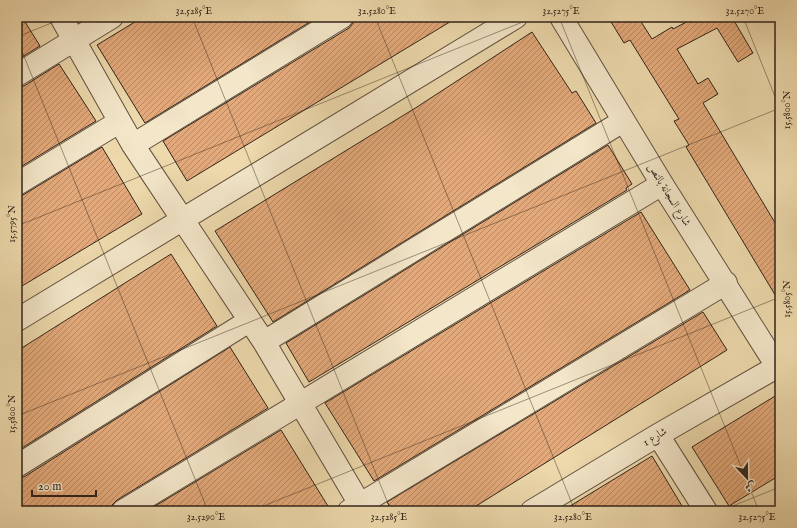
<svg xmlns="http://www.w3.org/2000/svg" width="797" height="528" viewBox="0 0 797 528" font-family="'IM FELL English',Amiri,serif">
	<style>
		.building { fill: url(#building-hatch); stroke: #31231b }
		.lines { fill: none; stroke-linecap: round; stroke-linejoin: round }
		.minor-casing { stroke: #60503f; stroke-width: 24 }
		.minor { stroke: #f3e6c9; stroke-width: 22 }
		.ticks { fill: none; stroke: #31231b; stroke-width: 1; stroke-opacity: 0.45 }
		.labels { text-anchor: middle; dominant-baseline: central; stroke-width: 4; stroke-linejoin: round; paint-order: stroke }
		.street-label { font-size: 11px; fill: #31231b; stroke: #f3e6c9 }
		.neatline { fill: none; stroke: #31231b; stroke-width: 1.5 }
		.ticks-label { font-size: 10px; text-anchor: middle; fill: #31231b }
	</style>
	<defs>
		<pattern id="building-hatch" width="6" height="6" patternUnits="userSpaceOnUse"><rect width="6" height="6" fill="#e3a97a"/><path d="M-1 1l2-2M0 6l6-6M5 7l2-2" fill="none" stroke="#b98963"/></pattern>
	</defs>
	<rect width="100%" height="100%" fill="#edd9ac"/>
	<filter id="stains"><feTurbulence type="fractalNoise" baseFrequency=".005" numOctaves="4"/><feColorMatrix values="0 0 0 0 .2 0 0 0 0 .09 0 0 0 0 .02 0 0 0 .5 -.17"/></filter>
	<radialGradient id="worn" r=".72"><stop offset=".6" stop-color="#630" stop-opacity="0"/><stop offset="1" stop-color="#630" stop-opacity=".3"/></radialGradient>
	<path class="building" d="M17,17H22L40,46L17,60Z
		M143,17H318L145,123L97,45Z
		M354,17H458L187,181L163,141L349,28L353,23Z
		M608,17H638L652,39L672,27L673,29L696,17H737L733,19L753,53L738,62L717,28L677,49L698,84L708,78L718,94L703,103L780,231V303L686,147L689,145L674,121L679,119L630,40L624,43Z
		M532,32L572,93L576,91L596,123L273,322L215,231L417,107Z
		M59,64L96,121L17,169V87L24,86Z
		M608,145L632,184L626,188L627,190L309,382L286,343Z
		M102,147L142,214L17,289V196L23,195Z
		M641,212L690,290L374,481L325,403Z
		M171,254L217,326L17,451V351Z
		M703,312L727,350L468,511H393L387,502Z
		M230,347L268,408L117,500L112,505L111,511H17V478L24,477Z
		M780,393V475L729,506L692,447Z
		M281,430L331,511H147Z
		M652,456L685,511H562L593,492Z"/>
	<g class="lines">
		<g class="minor-casing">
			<path id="minor" d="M61,17L133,145L264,342L364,511
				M561,17L662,184L780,371
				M17,75L112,17
				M133,145L342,17
				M17,184L119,122
				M17,320L516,17
				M264,342L623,121
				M658,435L706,511
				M17,466L249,321
				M123,511L662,184
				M349,511L726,283
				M532,511L658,435L780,365"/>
		</g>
		<use href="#minor" class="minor"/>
	</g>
	<path class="ticks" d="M192,17L391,511M375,17L575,511M559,17L759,511M743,17L780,109M17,37L66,17M17,39L208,511M17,226L535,17M17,416L780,108M17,494L24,511M251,511L780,297M720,511L780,487"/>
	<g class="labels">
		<g class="street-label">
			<text transform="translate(669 195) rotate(58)">شارع السجانة بالنص</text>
			<text transform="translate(655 437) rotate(-31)">شارع 1</text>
		</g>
	</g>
	<rect width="797" height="528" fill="none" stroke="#edd9ac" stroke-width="44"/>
	<g transform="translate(747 478) rotate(158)" stroke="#f3e6c9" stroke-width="3" paint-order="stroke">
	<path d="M0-3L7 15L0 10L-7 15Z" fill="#31231b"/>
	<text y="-6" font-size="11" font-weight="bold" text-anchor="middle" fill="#31231b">ش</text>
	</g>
	<path d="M32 490v6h64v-6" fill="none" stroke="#31231b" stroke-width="2"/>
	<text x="38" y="490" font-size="12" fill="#31231b" stroke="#f3e6c9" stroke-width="3" paint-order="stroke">20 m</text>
	<rect x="22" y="22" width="753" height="484" class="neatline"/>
	<g class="ticks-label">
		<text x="194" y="14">32.5285°E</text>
		<text x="377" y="14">32.5280°E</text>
		<text x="561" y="14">32.5275°E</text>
		<text x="745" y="14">32.5270°E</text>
		<text transform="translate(786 110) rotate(-90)" y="4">15.5800°N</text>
		<text transform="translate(11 224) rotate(-90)" y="4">15.5795°N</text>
		<text transform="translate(786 299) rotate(-90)" y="4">15.5805°N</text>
		<text transform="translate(11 414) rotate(-90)" y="4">15.5800°N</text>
		<text x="206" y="520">32.5290°E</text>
		<text x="389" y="520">32.5285°E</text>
		<text x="573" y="520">32.5280°E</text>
		<text x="757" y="520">32.5275°E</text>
	</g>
	<rect width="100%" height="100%" filter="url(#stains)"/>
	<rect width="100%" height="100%" fill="url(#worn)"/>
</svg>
